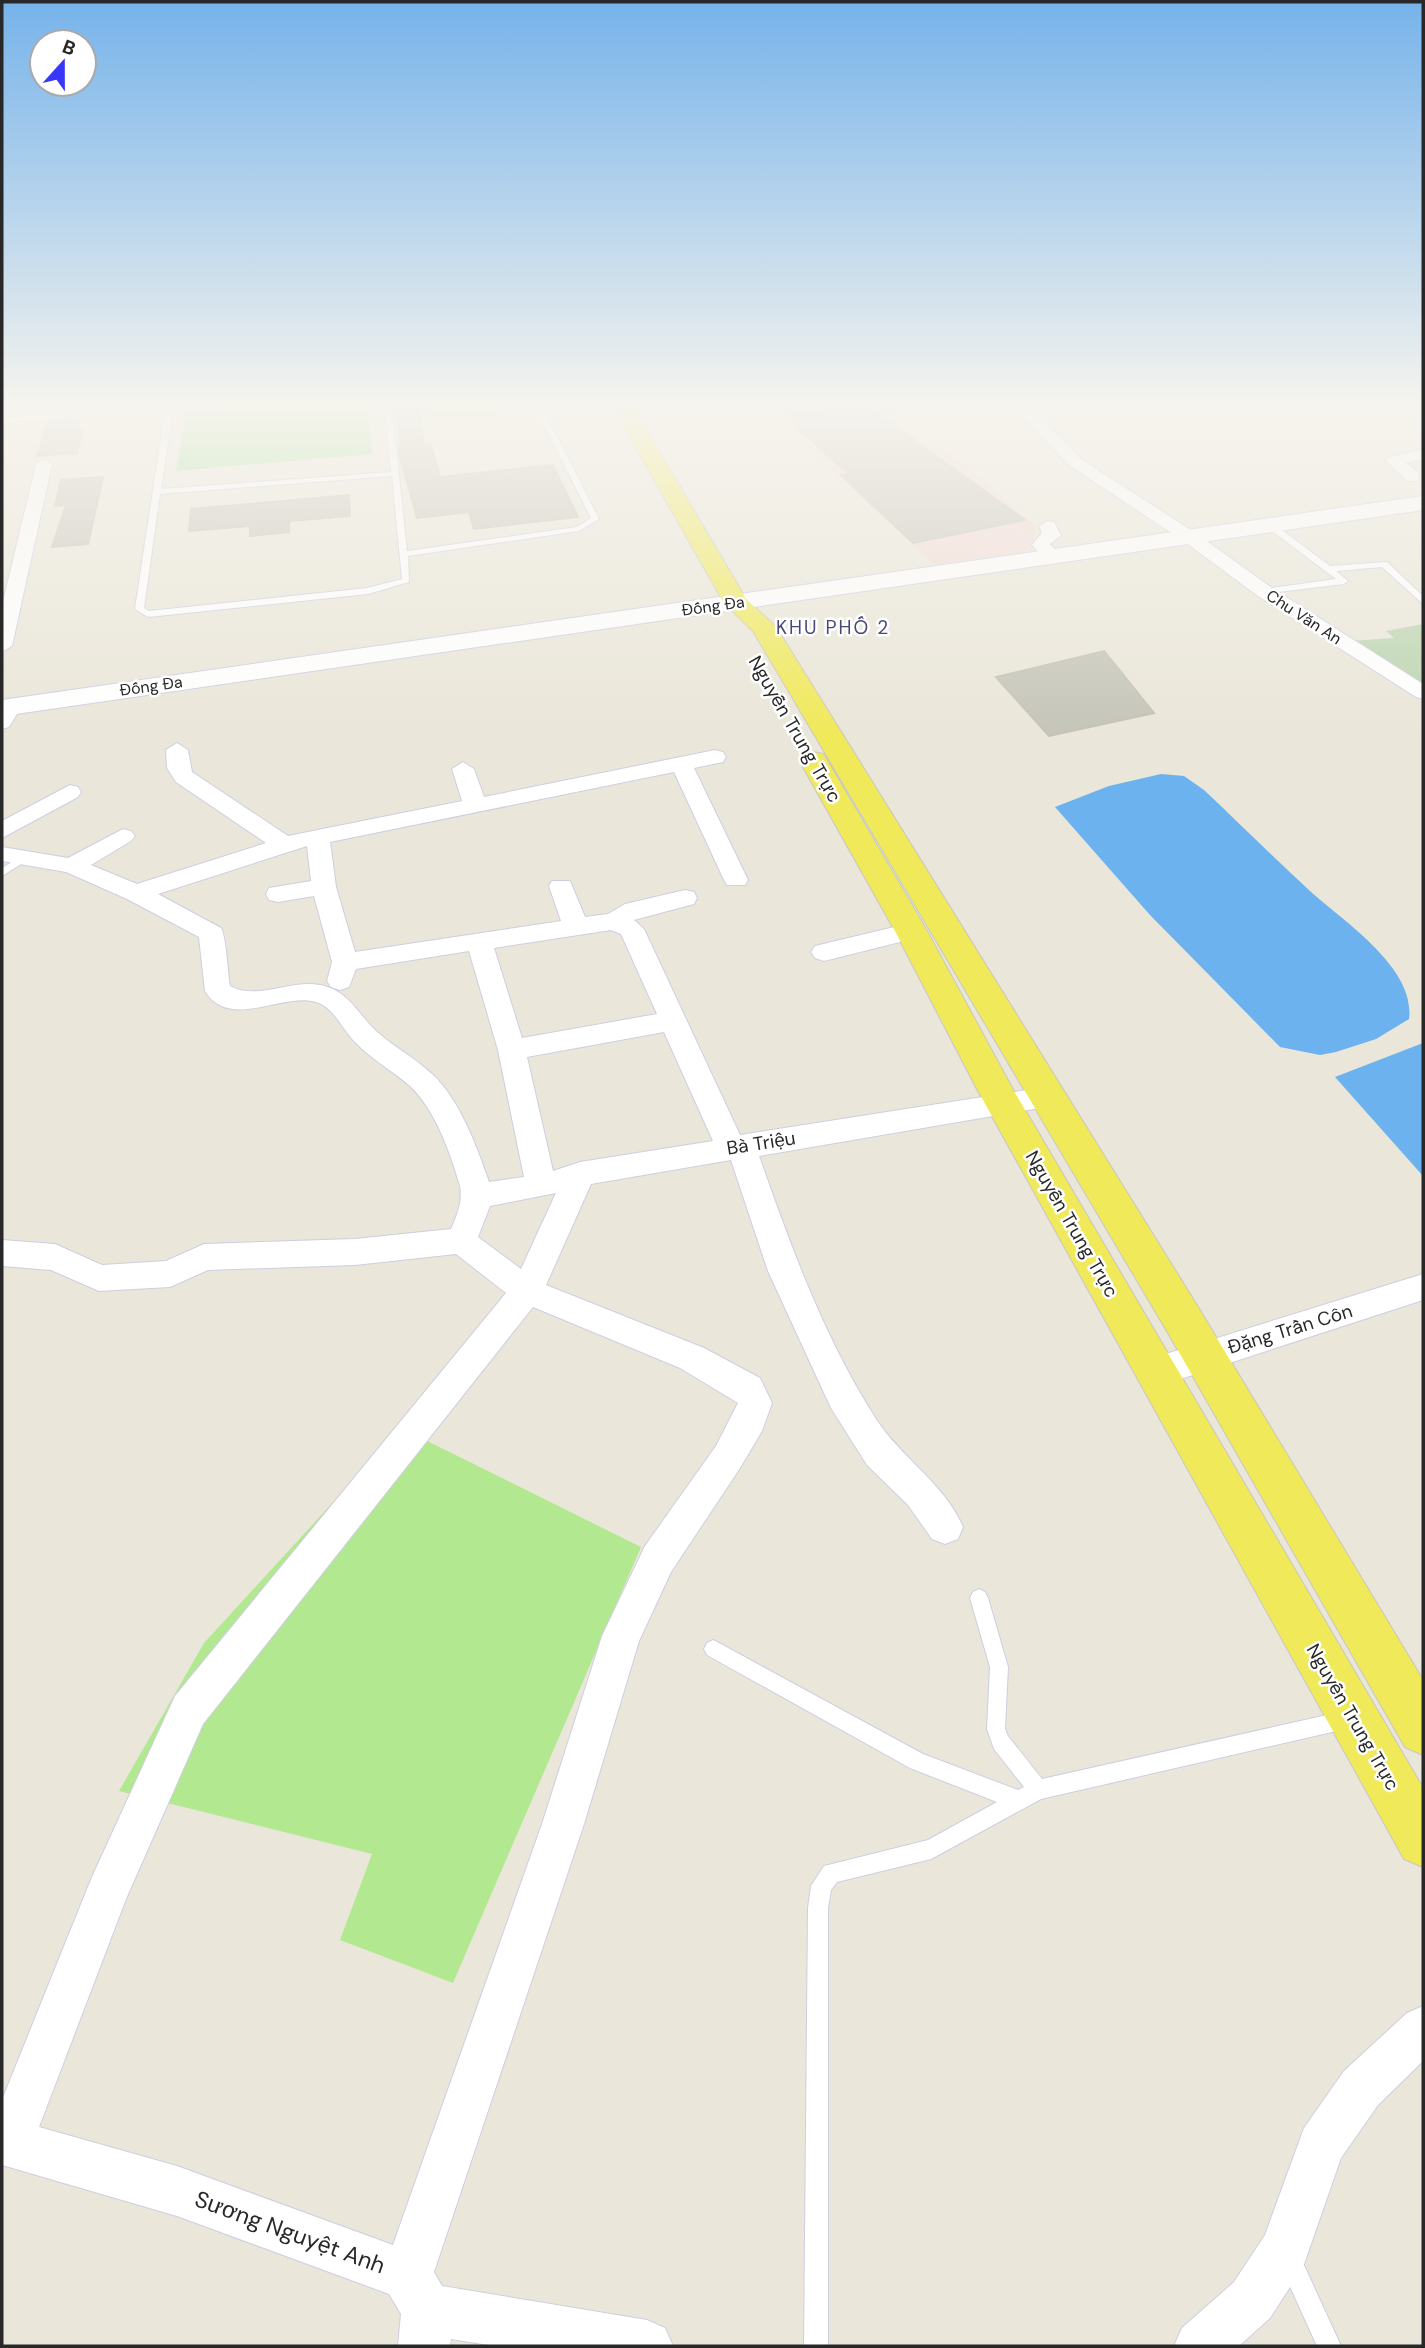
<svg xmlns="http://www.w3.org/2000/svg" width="1425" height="2348" viewBox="0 0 1425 2348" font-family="'DM Sans',sans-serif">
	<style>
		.medical { fill: #f2dad6 }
		.green { fill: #a0e295 }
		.cemetery { fill: #bbd4b0 }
		.pitch { fill: #b2e990 }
		.water { fill: #6bb2ee }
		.building { fill: #c5c4b8; stroke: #c5c2b3; stroke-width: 2 }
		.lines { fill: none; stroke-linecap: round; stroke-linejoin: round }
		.lane-casing { stroke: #cecee1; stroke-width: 2 }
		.street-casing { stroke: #cecee1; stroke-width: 2 }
		.secondary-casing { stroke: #cecee1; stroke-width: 2 }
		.primary-casing { stroke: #c7c7c7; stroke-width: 2 }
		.lane { fill: #fff; fill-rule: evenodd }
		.street { fill: #fff; fill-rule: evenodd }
		.secondary { fill: #fff; fill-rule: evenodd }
		.primary { fill: #f0e959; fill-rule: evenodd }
		.labels { text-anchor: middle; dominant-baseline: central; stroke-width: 5; stroke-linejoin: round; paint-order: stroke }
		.far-street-label { font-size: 16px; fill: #282828; stroke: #fff }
		.far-quarter-label { font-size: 19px; letter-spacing: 2px; fill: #494978; stroke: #fff }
		.street-label { font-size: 19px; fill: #282828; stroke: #fff }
		.near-street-label { font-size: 23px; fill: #282828; stroke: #fff }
	</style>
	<rect width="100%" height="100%" fill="#eae6d9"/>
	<path class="medical" d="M772,409H897L1036,526L1032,550L935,565L829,467Z"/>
	<path class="green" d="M236,409H368L372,454L176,471L186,413Z"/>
	<path class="cemetery" d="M1423,624V687L1351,641L1394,638L1386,631Z"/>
	<path class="pitch" d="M425,409H495L498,417L427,423Z
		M401,1428L641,1547L453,1983L340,1940L372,1854L119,1791L204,1643Z"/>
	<path class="water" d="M1161,774L1184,776L1204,790C1239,823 1274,858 1310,891C1343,921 1416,968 1409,1019L1376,1039L1336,1052L1320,1055L1280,1047L1150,915L1055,807L1109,786Z
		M1423,1043V1176L1335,1077Z"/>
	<path class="building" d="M397,409H419L424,445L431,444L440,477L553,465L578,517L474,529L469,512L417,518L399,453V447H401Z
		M829,409H871L1025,520L913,543L841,475L849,474L798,429L803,428L788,416Z
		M78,420V431L83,430L77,453L37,456L48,422Z
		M103,477L88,544L52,547L66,505L55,506L61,480Z
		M349,495L350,516L289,521V532L250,536V526L189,531L191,509Z
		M1104,651L1154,713L1049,736L996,677Z"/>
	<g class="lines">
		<g class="lane-casing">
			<path id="lane" d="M142,409H173L161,489L391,472L385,409H392L407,551L577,527L591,518L536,409H543L599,519L579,531L408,556L409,582L368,594L148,617L135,609L165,411L2,422V418ZM392,476L402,579L367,588L149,611L144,608L160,494Z
				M1268,524H1274L1330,566L1387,562L1423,596V604L1382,567L1336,571L1348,581L1344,584L1262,594V590L1265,589L1336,579L1268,528Z
				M25,854L29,855V859L2,876V868Z
				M979,1589L985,1592L988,1598L1008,1667L1005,1729L1008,1736L1042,1779L1345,1711L1352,1713L1354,1720L1352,1727L1345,1729L1041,1799L931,1859L837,1882L831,1890L828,1908V2346H804L808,1908L811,1886L824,1866L928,1840L997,1802L910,1768L707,1655L704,1649L707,1643L713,1640L719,1643L923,1754L1018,1790L1024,1787L994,1749L987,1729L990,1667L970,1598L973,1592Z
				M1290,2248L1298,2252L1341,2346H1317L1278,2260L1282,2252Z"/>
		</g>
		<g class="street-casing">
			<path id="street" d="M1016,409H1031L1081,459L1197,534L1272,588L1423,684V699L1416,697L1258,596L1185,542L1069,465Z
				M1423,449V459L1406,463L1419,473V481H1407L1386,461L1388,458Z
				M44,459L52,464L12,646L2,652V606L36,464Z
				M1048,521L1054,522L1061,535L1050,544L1062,558L1053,563L1047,562L1032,545L1042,533L1039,526Z
				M12,700L22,706L9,727L2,729V706Z
				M177,743L188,750L192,772L288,836L462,801L452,769L463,762L474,769L484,797L715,750L723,752L726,757L723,762L694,768L748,880L745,885H727L724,880L674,772L330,842L336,887L355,952L561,921L549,886L552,881H570L585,917L608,914L625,904L685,890L694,892L697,898L694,904L634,920L644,929L740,1135L1046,1087L1056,1090L1060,1097L1056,1104L1046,1107L759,1156C791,1247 824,1338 876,1419C902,1459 944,1483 963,1527L958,1539L945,1544L932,1539L908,1505L867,1465L831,1408L768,1271L731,1160L591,1184L546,1285L704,1348L760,1378L772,1403L762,1431L740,1468L671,1572L639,1641L584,1824L434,2272L442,2286L647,2320L665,2328L673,2346H495L451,2339L450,2346H398L401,2314L389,2294L177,2216L2,2165V2100L92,1877L175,1696L506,1293L456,1254L355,1265L208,1270L170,1287L99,1291L51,1270L2,1266V1240L55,1244L102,1265L166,1261L204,1244L355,1239L451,1229C457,1215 463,1202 460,1186C450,1152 436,1111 410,1086C393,1071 372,1060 356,1043C343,1031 334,1007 316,1002C283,992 229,1031 205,991L199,937L127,899L66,872L2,861V847L68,858L123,829L131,831L135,836L131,841L91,865L137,884L266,843L176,782L167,768L166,750ZM307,846L311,881L269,888L266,894L269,900L278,902L314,896L332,962L327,981L331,987L340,990L349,987L356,969L469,951L498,1050L524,1177L489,1182C477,1147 460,1100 432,1074C415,1058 394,1047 376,1031C357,1013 348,990 320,985C291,979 257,1001 230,986C228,974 226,936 221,928L158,894ZM611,930L621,934L657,1014L522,1038L494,948ZM664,1032L713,1141L580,1162L553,1171L527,1057ZM556,1193L521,1269L478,1237L490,1206ZM533,1307L680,1368L738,1403L716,1446L645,1546L602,1636L542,1824L393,2245L177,2166L39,2127L126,1899L203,1724Z
				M70,785L78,787L81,792L78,797L2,838V821Z
				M911,923L920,925L924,931L920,937L824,961L815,958L811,952L815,946Z
				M1423,1274V1300L1156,1387L1144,1382L1139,1372L1144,1362L1156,1357Z
				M1423,2006V2061L1378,2105L1341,2158L1303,2267L1270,2318L1239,2346H1174L1182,2328L1234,2282L1265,2235L1304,2128L1344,2071L1407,2013Z"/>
		</g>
		<g class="secondary-casing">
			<path id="secondary" d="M1423,496V510L2,716V700Z"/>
		</g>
		<g class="primary-casing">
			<path id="primary" d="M614,409H634L746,599L776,627L1198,1307L1423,1680V1755L1405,1747L1168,1333L753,631L724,603Z
				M813,752L823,754L827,760L927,931L1011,1086L1423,1788V1867L1404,1859L978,1091L895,931L799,760L803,754Z"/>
		</g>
		<use href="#lane" class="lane"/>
		<use href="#street" class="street"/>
		<use href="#secondary" class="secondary"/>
		<use href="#primary" class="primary"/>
	</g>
	<linearGradient id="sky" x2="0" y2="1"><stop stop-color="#76b3ea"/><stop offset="0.55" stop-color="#f6f4ee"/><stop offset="1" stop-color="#f6f4ee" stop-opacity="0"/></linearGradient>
	<rect width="1425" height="737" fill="url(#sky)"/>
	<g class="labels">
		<g class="far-street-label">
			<text transform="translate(713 606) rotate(-8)">Đống Đa</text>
			<text transform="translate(1304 617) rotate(33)">Chu Văn An</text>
			<text transform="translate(151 686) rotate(-8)">Đống Đa</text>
		</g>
		<g class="far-quarter-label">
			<text x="833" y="627">KHU PHỐ 2</text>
		</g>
		<g class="street-label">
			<text transform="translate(795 729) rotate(60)">Nguyễn Trung Trực</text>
			<text transform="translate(761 1143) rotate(-9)">Bà Triệu</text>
			<text transform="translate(1072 1224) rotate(60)">Nguyễn Trung Trực</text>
			<text transform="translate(1290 1329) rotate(-17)">Đặng Trần Côn</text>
			<text transform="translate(1353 1717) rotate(60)">Nguyễn Trung Trực</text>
		</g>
		<g class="near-street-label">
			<text transform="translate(290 2232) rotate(20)">Sương Nguyệt Anh</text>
		</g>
	</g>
	<rect width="1425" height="2348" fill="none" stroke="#282828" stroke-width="7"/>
	<g transform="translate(63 63) rotate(21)"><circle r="33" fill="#ffffff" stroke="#a9a9a9" stroke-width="2"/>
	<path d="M0-5L12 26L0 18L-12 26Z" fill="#3837f9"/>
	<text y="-10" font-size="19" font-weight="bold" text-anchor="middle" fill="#282828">B</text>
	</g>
</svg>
